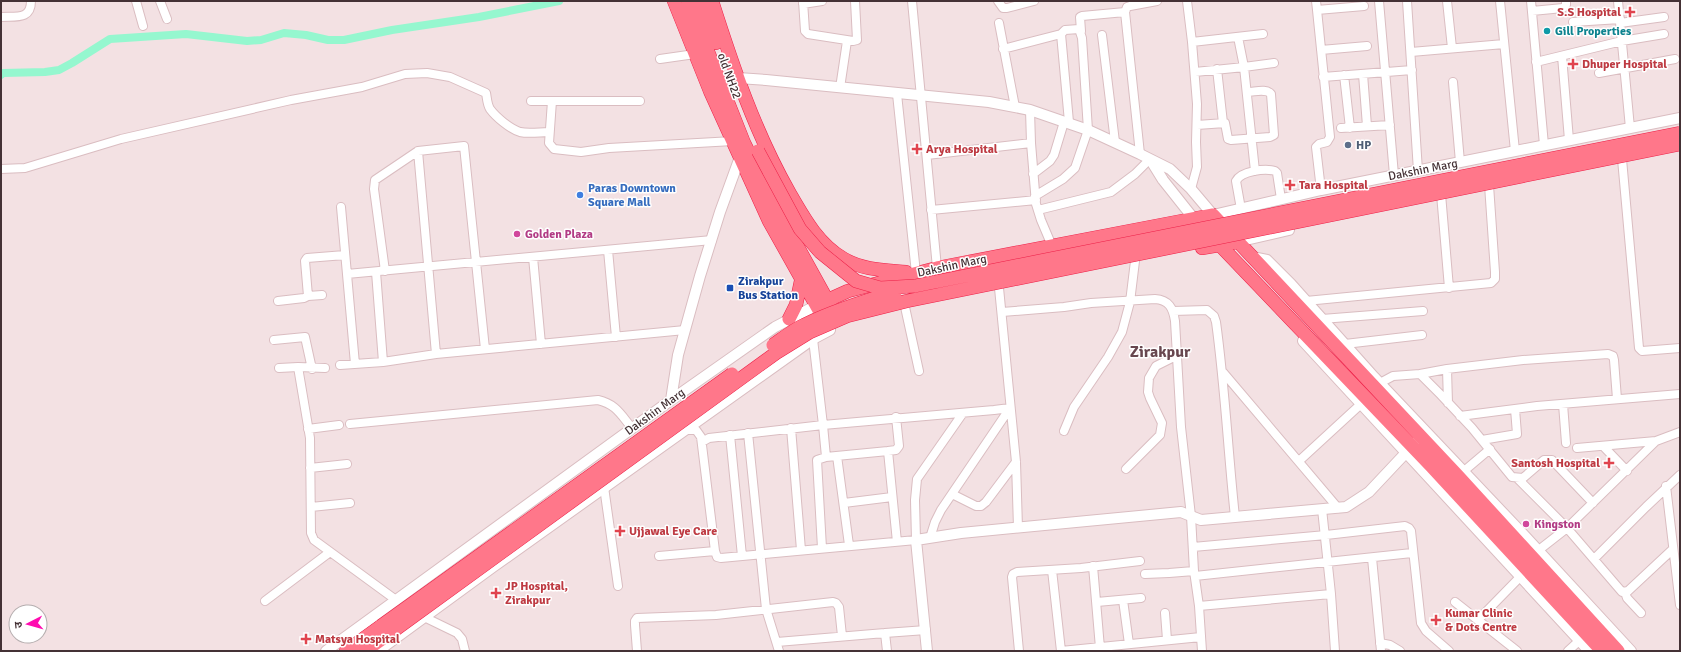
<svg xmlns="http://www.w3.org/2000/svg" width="1681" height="652" viewBox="0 0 1681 652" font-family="Signika,'Noto Sans Devanagari',sans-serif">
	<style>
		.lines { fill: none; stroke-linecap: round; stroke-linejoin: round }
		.canal { stroke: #95f7cf; stroke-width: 8 }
		.minor-casing { stroke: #dabdc1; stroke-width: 10 }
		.tertiary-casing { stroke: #dabdc1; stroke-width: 12 }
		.trunk-casing { stroke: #ed2048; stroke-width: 14 }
		.minor { stroke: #fff; stroke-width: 8 }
		.tertiary { stroke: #fff; stroke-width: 10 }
		.trunk { stroke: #ff778a; stroke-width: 13 }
		.trunk-bridge-casing { stroke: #ed2048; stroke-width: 14; stroke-linecap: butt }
		.trunk-bridge { stroke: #ff778a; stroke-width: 13 }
		.health-dot { fill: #e0444e; stroke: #fff; stroke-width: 1.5 }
		.culture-dot { fill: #0f9aa8; stroke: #fff; stroke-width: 1.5 }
		.service-dot { fill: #5c6f8a; stroke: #fff; stroke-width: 1.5 }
		.shop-dot { fill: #3f7fe0; stroke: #fff; stroke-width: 1.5 }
		.hotel-dot { fill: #d1479c; stroke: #fff; stroke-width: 1.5 }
		.transit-dot { fill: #1a4fb4; stroke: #fff; stroke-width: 1.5 }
		.labels { text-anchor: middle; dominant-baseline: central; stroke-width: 3; stroke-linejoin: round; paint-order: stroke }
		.health-label { font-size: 12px; font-weight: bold; fill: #be3a42; stroke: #fff; text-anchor: start }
		.culture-label { font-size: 12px; font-weight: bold; fill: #0d838f; stroke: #fff; text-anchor: start }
		.street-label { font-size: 12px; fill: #443135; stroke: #fff }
		.service-label { font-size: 12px; font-weight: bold; fill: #4e5e75; stroke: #fff; text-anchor: start }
		.shop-label { font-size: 12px; font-weight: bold; fill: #366cbe; stroke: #fff; text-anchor: start }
		.hotel-label { font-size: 12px; font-weight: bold; fill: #b23c85; stroke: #fff; text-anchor: start }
		.transit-label { font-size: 12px; font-weight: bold; fill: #164399; stroke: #fff; text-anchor: start }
		.district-label { font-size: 16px; font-weight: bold; fill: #68474f; stroke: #fff }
	</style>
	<rect width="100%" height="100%" fill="#f3e1e3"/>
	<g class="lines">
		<path class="canal" d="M1,75L3,73L45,72L59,70L72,63L110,39L186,34L247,41L261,40L284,33L306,35L328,40H344L392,30L479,17L559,1"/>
		<g class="minor-casing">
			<path id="minor" d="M136,1L143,26
				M160,1L167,19
				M803,1L805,31L808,34L853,41L857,40L855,1
				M912,1L937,268
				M998,1L1003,8H1007L1034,1
				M1187,1L1192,42
				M1316,1L1317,10
				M1379,1L1394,175
				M1407,1L1418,171
				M1447,1L1452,48
				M1500,1L1515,151
				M1531,1L1544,145
				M1618,1L1630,128
				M803,4L822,1
				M1532,11L1563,8L1566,5V1
				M1,17C16,16 31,20 31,1
				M1573,22L1620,19
				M999,23L1015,107
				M1620,23L1664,17
				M1081,31L1080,17L1082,16L1125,12
				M1102,35L1115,142
				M1238,37L1244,67L1274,63
				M1003,49L1061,34
				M1321,50L1367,46
				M1411,52L1504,44
				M1562,56L1569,140
				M660,59L695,54
				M1536,62L1622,41L1664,34
				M1217,69L1223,123
				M1195,72L1244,67L1255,171
				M1599,73L1675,59
				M1363,74L1367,126
				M1344,75L1350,128
				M1323,77L1412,70
				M1453,82L1460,162
				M840,88L847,41
				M897,94L916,273
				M531,101H640
				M552,101L549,143L554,149L581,152L609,148L733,141
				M1030,110L1031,143L1036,204L1041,220L1052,246
				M1197,125L1225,123L1228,139L1231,140L1270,137L1274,135L1271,94C1266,88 1255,92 1247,92
				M1341,128L1390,125
				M418,151L436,354
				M1140,154L1125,12L1127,7L1130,6L1157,1
				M927,155L1031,143
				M1622,159L1639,348L1642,351L1680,348
				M1,169L25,168L121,139L291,100L362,87L405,74L427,73L450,77L486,93C487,98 487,104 490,109C496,117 510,129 520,132C529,134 540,132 549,132
				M1033,174L1050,161L1054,155L1064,122
				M1191,189L1197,167L1196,142L1197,104L1192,42L1263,34
				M1321,190L1316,147L1319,144L1327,142L1330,137L1317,10L1364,6
				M1441,194L1449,288
				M1035,196L1063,179L1075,168L1088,130L1082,38L1079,29L1065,30L1061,34L1069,122
				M341,207L355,364
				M1241,209L1236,181C1241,171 1265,168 1275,171L1277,173L1281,199
				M931,210L1036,200
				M1038,210L1111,192L1135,174L1150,159
				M608,250L616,337
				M533,257L541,344
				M385,271L374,189L375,180L418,151L464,146L485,349
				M376,272L383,362
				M347,274L712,240
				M999,288L1016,462L1018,528
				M308,296L322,295
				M278,301L304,298L308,296L305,261L307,258L345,255
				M1306,301L1491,283L1495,279V272L1489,185
				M905,307L919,371
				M1173,311L1207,310L1214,316L1216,322C1225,387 1228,452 1235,517
				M1002,312L1064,307L1091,303L1155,299C1169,300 1173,308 1175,321L1181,427L1191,516L1194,571L1199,606L1202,651
				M1322,319L1423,311
				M813,339L823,425L994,410L1010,408
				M274,340L305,337L312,369
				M1345,344L1422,335
				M340,365L383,362L436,354L685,330
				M298,367L325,368
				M279,368L298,367L310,438L311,533L314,540L396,600
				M1222,371L1338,508
				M1420,374L1447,369
				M1380,383L1393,376L1420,374L1441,395L1472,428L1512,477L1523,478L1544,460H1552L1593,503
				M1448,403L1447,369L1523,360L1608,354L1613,356L1614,360L1617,399
				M1563,404L1566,443
				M1460,416L1537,406L1680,394
				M896,417L899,446L896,450L888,451L897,542
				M350,424L598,400C616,404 621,415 632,428
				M791,428L801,550
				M308,429L339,425
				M685,430H696L701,437L715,551L717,557L721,558L916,540L915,500L917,479L963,413
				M1064,431L1074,407L1108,357L1122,332L1130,302L1135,261
				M748,433L766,609L779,651
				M730,435L742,556
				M1482,440L1517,434L1515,409
				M702,442L709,438L823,425L826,457
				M1604,447L1627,471
				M1577,448L1656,441
				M837,456L849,545
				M1299,461L1361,404
				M310,468L347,464
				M1126,469L1160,435L1162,423L1150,398L1148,392L1149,378L1156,366L1176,356
				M1464,471L1490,449
				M1518,479L1567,528L1622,592L1628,591L1673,549
				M1666,486L1680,605
				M604,487L618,586
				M952,494L976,506H981L986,502L1016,462
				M844,503L892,497
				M311,507L350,503
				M1322,509L1331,594L1335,651
				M930,538L935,522L941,510L1010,408
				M1193,547L1326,535L1405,526L1409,528L1411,531L1421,623L1426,631L1449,651
				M822,548L817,460L826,457L888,451
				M1535,553L1567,528L1656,441L1680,432
				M659,556L715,551
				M1372,558L1381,651
				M1594,559L1646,507L1680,475
				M1093,566L1100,648
				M1052,570L1061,651
				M1145,574L1169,573L1194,571
				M1195,576L1412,553
				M1625,592L1627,598L1641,613
				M1123,600L1129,644
				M265,601L330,552
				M1097,602L1141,598
				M1455,602L1517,651
				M1199,606L1331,594
				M1165,613L1167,640
				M424,617L457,633L462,639L465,651
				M1478,620L1521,576
				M777,642L885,633
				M1380,643L1390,645L1400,651
				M637,651L635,625V621L637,618L716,615L833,602L836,603L839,607L842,636
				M887,651L885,633L926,630
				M1019,651L1012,577L1013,574L1017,572L1081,568L1140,561
				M1061,651L1201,637
				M1568,651L1580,640"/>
		</g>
		<g class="tertiary-casing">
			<path id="tertiary" d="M738,78L766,80L989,102L1030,110L1088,130L1140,154L1170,169L1191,189L1213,215L1321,190L1680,118
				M1150,159L1163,180L1194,219
				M1237,242L1289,230
				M1252,257L1267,260L1291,284L1374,377L1522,533L1631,651
				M1303,341L1589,651
				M671,400L678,355L700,276L720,212L740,157
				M326,651L671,400L775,327L817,305
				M378,651L493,567L813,339L830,330
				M927,651L916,540L961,533L1181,512L1201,520L1346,507L1369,492L1416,442"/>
		</g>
		<g class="trunk-casing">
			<path id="trunk" d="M674,1L710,91L769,221L820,312
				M688,1L744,143L778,211L831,307
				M701,1L716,43
				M712,1C733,67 755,132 789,192C804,218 818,244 844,259C863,270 885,270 906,272
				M1215,240L1431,466L1602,651
				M1202,248L1237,242
				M817,305L848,291L937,268L1213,215L1458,476L1618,651
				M789,319L796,305L802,276
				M346,651L381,626
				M365,651L389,634"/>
		</g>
		<use href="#minor" class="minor"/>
		<use href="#tertiary" class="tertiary"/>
		<use href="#trunk" class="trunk"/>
		<g class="trunk-bridge-casing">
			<path id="trunk-bridge" d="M758,151L800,229L820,252L856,281L880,288L915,286L1680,133
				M773,345C783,338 793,330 804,325C833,311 864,301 895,292
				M381,626L732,374
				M389,634L776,353L810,332L847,316L907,301L1680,144"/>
		</g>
		<use href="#trunk-bridge" class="trunk-bridge"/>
	</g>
	<g class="health-dot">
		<path d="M1628 6h4v4h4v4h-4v4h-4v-4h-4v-4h4z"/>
		<path d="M1571 58h4v4h4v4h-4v4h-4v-4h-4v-4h4z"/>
		<path d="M915 143h4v4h4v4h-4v4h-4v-4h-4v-4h4z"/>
		<path d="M1288 179h4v4h4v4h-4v4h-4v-4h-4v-4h4z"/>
		<path d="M1607 457h4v4h4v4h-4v4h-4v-4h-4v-4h4z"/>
		<path d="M618 525h4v4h4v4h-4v4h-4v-4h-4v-4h4z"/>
		<path d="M494 587h4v4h4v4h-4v4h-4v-4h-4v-4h4z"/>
		<path d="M1434 614h4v4h4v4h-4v4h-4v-4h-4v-4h4z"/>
		<path d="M304 633h4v4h4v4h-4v4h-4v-4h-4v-4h4z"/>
	</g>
	<circle class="culture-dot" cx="1547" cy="31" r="4"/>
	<circle class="service-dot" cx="1348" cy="145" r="4"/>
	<circle class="shop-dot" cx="580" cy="195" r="4"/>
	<g class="hotel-dot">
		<circle cx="517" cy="234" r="4"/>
		<circle cx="1526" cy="524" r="4"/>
	</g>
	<rect class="transit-dot" x="726" y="284" width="8" height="8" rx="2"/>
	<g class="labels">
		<g class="health-label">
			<text x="1621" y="12" text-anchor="end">S.S Hospital</text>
			<text x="1582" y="64">Dhuper Hospital</text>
			<text x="926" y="149">Arya Hospital</text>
			<text x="1299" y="185">Tara Hospital</text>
			<text x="1600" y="463" text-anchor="end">Santosh Hospital</text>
			<text x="629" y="531">Ujjawal Eye Care</text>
			<text x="505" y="586">JP Hospital,<tspan x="505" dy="14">Zirakpur</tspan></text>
			<text x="1445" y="613">Kumar Clinic<tspan x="1445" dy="14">&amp; Dots Centre</tspan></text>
			<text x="315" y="639">Matsya Hospital</text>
		</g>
		<g class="culture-label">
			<text x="1555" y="31">Gill Properties</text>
		</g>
		<g class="street-label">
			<text transform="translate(729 76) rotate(70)">old NH22</text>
			<text transform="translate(1423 170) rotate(-11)">Dakshin Marg</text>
			<text transform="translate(952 266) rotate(-12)">Dakshin Marg</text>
			<text transform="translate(655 412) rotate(-36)">Dakshin Marg</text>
		</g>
		<g class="service-label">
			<text x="1356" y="145">HP</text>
		</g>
		<g class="shop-label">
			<text x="588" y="188">Paras Downtown<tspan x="588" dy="14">Square Mall</tspan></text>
		</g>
		<g class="hotel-label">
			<text x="525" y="234">Golden Plaza</text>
			<text x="1534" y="524">Kingston</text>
		</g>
		<g class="transit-label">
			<text x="738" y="281">Zirakpur<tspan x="738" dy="14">Bus Station</tspan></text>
		</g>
		<g class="district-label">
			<text x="1160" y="352">Zirakpur</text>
		</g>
	</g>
	<rect width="1681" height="652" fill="none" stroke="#443135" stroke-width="4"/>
	<g transform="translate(28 624) rotate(264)"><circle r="19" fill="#ffffff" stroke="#b4adae"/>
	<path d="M0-3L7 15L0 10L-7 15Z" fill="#ff0cb0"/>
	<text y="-6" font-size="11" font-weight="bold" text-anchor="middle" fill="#443135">उ</text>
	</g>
</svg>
